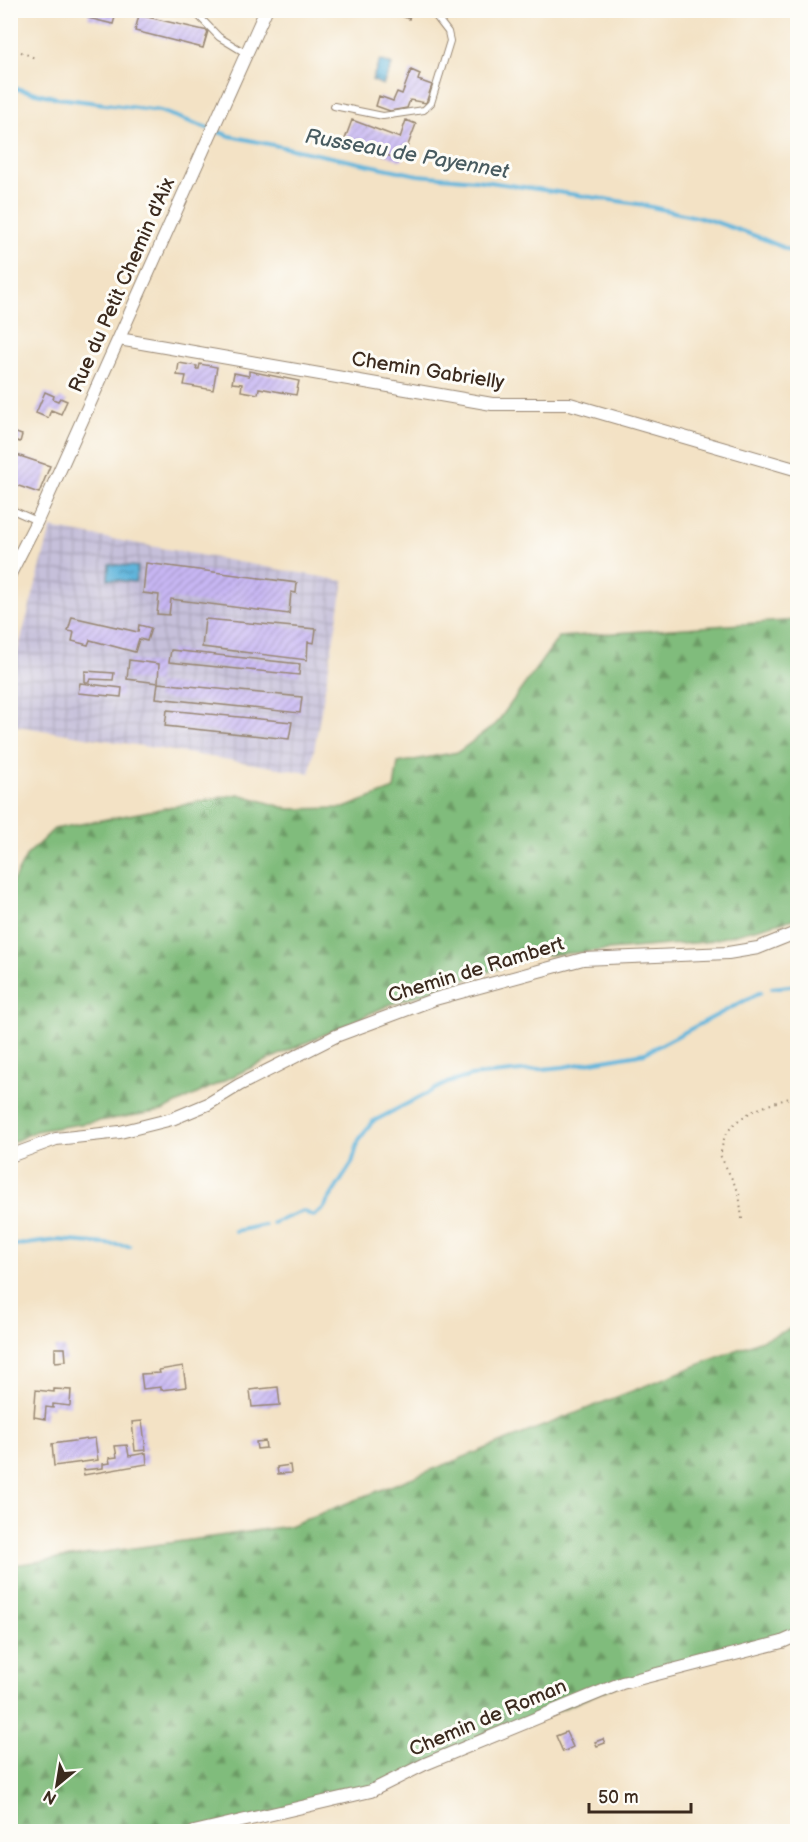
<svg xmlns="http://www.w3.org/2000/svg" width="808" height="1842" viewBox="0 0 808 1842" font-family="'Balsamiq Sans',sans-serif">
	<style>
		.industrial { fill: url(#industrial-grid) }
		.forest { fill: url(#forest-firs); stroke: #5e734c; stroke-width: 1.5 }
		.water { fill: url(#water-ripples); stroke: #4e707d; stroke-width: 1.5 }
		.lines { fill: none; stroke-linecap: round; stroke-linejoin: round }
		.stream { stroke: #60b5dc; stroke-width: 4 }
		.building { fill: url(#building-hatch) }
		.service-casing { stroke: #978672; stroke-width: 8 }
		.minor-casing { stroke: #978672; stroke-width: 14 }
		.path { stroke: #978672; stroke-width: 2; stroke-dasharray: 1.5 4.5; stroke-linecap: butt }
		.service { stroke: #fff; stroke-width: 6 }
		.minor { stroke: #fff; stroke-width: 12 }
		.labels { text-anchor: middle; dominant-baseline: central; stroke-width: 6; stroke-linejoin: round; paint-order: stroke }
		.street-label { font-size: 20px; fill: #3b2a1e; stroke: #fdfcf7 }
		.water-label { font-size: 21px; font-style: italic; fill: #485b60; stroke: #fdfcf7 }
	</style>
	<defs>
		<pattern id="industrial-grid" width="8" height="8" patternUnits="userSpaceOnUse" patternTransform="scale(1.5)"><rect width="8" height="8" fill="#c6c0da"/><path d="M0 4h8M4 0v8" fill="none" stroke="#aba5bb"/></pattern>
		<pattern id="forest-firs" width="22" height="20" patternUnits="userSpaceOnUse" patternTransform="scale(1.5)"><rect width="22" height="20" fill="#80bc7b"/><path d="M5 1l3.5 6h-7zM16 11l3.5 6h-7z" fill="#6a9964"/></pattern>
		<pattern id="water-ripples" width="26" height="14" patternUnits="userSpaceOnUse" patternTransform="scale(1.5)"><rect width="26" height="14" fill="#60b5dc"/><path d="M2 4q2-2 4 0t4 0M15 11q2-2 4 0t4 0" fill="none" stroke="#5093b2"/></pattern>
		<pattern id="building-hatch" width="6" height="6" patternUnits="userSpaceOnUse" patternTransform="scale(1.5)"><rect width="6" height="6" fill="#c8b7f4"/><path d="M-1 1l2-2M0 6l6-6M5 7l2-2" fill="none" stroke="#a495c5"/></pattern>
	</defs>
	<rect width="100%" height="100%" fill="#fdfcf7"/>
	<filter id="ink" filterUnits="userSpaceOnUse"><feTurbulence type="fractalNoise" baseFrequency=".0167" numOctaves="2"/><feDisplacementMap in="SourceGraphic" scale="12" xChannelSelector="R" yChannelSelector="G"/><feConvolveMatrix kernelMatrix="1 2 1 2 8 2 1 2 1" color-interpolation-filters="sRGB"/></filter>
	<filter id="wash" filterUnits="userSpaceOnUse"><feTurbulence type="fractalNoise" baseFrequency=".008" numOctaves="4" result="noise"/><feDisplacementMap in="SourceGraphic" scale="24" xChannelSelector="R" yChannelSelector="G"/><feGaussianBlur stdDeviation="1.35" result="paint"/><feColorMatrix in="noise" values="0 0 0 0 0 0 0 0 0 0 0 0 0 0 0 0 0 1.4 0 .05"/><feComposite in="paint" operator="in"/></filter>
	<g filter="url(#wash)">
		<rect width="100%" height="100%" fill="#f3e2c5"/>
		<path class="industrial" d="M51,528L344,581L310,773L11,725V676Z"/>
		<path class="forest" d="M797,620V918L705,942L536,956L389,1005L248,1069L162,1111L36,1131L11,1143V885L27,855L54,829L239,794L289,809L344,808L394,789L398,763L458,752L496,724L559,637Z
			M797,1326V1635L622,1683L371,1791L194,1831L11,1832L10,1579L14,1565L289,1526Z"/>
		<path class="water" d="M380,60L392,65L383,85L372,80Z
			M109,564L138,567L135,582L108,579Z"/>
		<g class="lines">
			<path class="stream" d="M10,87L58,98L160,111L230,136L418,175L476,180L638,204L710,220L761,238L798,254
				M772,988L798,985
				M273,1223L303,1211L313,1216L323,1209L352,1163L359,1140L372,1122L447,1083L471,1076L563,1067L645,1053L761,992
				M235,1231L265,1225
				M10,1246L58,1240L130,1246"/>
		</g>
		<g id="blocks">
			<path class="building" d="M90,10H117L113,24L88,18Z
				M387,10H412L409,19Z
				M139,15L208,31L203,48L135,31Z
				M411,70L420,74L418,80L432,85L426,103L410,100L407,108L390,111L376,106L379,96L393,101L397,92L402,94Z
				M352,120L400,138L406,120L416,124L402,161L345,139Z
				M179,363L197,366L196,369H199L200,364L217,367L213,390L184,385L186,376L177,375Z
				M249,371L299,381L296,395L259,388L258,394L241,391L242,384L232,383L234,373L249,376Z
				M45,392L54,396L53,399L58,401L60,398L67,401L61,414L51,410L48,418L36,413Z
				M10,431L22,435L20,442L10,439Z
				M17,455L50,466L39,493L10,483V465L13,466Z
				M146,563L297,583L296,593L291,592L289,614L171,599L169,615L157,614L159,595L143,593Z
				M72,617L138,632L139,625L151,628L147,641L139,639L135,652L90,640L88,645L72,641L74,632L68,631Z
				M205,619L316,629L314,643L308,642L307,660L202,647Z
				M171,650L300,664L299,675L169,662Z
				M129,660L159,664L158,683L127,679Z
				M85,671L114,673L113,680L90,679L89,682H85Z
				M80,683L122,688L121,697L78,693Z
				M158,683L302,697L300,713L156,698Z
				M167,710L292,722L289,739L165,726Z
				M55,1348H65L66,1361L55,1362Z
				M183,1366L186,1387L161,1390V1387L143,1389L141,1374L160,1373L159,1370Z
				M278,1387L280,1405L252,1407L250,1390Z
				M54,1389L71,1390L70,1406L53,1404V1408L46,1407L45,1419L34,1417L36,1390L54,1392Z
				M142,1421L146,1450L135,1451L132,1422Z
				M95,1438L98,1460L54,1466L52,1444Z
				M265,1441L266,1448L257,1449L256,1442Z
				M127,1445L129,1456L146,1453L147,1464L84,1475L83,1470L103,1468V1464L110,1463L109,1458L117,1457L115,1446Z
				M290,1465L291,1473L278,1474L277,1467Z
				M566,1732L573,1747L563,1752L556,1736Z
				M603,1739L605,1743L597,1746L595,1742Z"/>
		</g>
	</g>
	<g filter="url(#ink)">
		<use href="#blocks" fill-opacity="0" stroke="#978672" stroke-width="1.5"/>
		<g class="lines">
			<g class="service-casing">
				<path id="service" d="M193,10L219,37L247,54
					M334,106L383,116L424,110L431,103L450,41L448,32L431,10
					M10,509L37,521"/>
			</g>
			<g class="minor-casing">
				<path id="minor" d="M119,339L492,404H570L798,470
					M10,574L37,521L266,10
					M10,1156L56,1139L120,1132L172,1119L208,1104L239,1085L336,1036L435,999L583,959L728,953L758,948L798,932
					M194,1832L371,1791L425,1764L622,1683L782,1642L798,1635"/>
			</g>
			<path class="path" d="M10,47L37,59
				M742,1219L739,1193L720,1155C722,1150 722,1143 725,1137C737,1111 773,1104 798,1095"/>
			<use href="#service" class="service"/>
			<use href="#minor" class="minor"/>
		</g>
	</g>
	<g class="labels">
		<g class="street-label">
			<text transform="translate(122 285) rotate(-66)">Rue du Petit Chemin d'Aix</text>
			<text transform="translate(428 371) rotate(9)">Chemin Gabrielly</text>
			<text transform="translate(476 970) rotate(-17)">Chemin de Rambert</text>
			<text transform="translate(488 1718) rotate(-23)">Chemin de Roman</text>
		</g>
		<g class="water-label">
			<text transform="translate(407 154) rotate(10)">Russeau de Payennet</text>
		</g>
	</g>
	<rect width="808" height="1842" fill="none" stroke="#fdfcf7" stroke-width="36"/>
	<g transform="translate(57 1785) rotate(210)" stroke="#fdfcf7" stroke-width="4.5" paint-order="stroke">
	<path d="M0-4.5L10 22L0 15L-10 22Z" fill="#3b2a1e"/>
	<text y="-9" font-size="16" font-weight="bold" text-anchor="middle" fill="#3b2a1e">N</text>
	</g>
	<path d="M589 1803v9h102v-9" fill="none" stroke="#3b2a1e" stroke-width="3"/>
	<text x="598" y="1803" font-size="18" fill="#3b2a1e" stroke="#fdfcf7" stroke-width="4.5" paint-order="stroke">50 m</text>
</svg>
